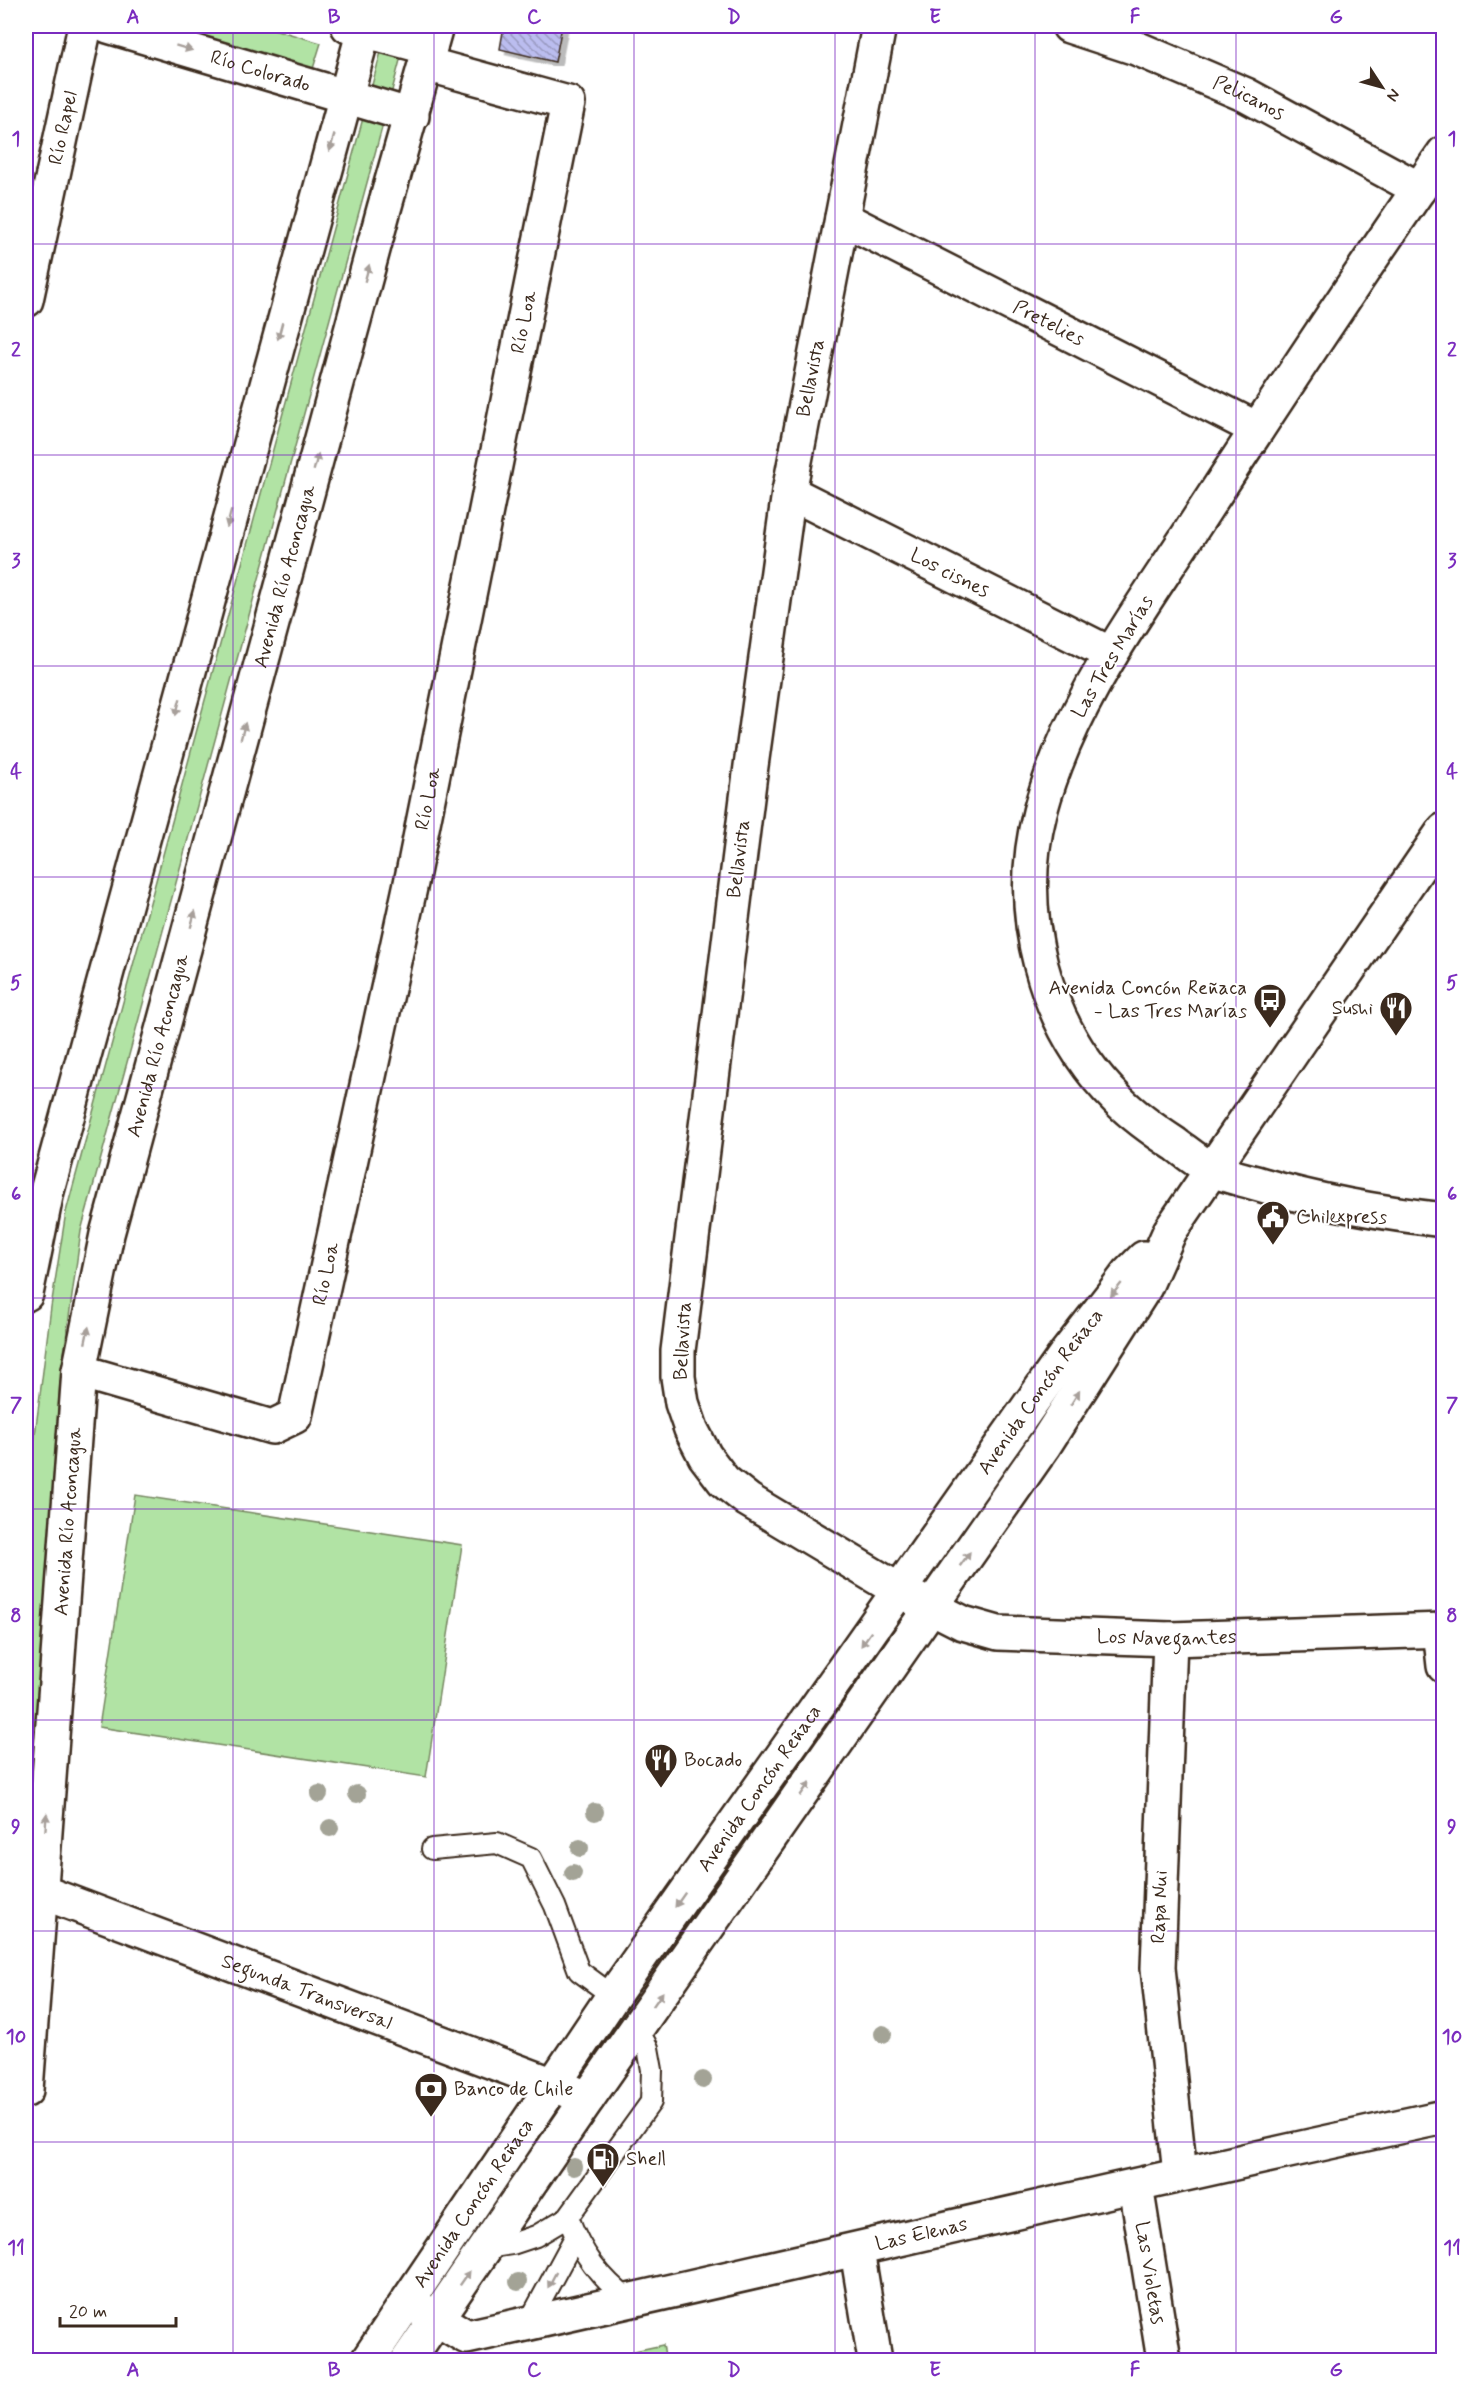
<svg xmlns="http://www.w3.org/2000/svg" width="1469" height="2386" viewBox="0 0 1469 2386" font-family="Mynerve,sans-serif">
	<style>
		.green { fill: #b1e3a4; stroke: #768661; stroke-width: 1.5 }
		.building { fill: url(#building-back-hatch); stroke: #3b2a1e; stroke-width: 1.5; filter: url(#shadow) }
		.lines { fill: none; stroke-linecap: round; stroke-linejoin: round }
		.service-casing { stroke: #3b2a1e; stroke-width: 24 }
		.minor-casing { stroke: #3b2a1e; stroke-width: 38 }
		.tertiary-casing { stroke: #3b2a1e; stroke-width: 38 }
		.primary-casing { stroke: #3b2a1e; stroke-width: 38 }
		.service { stroke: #fff; stroke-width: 20 }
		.minor { stroke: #fff; stroke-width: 33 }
		.tertiary { stroke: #fff; stroke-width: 33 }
		.primary { stroke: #fff; stroke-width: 33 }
		.tree { fill: #a3a396 }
		.oneway { fill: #a79f9a }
		.grid { fill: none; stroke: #7b2cbf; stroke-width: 1.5; stroke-opacity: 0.55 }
		.labels { text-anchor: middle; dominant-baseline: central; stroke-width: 4.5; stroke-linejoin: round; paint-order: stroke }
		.street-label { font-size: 20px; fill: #3b2a1e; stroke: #fff }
		.poi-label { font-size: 20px; fill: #3b2a1e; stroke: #fff; text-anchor: start }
		.neatline { fill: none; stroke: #7b2cbf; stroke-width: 2 }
		.grid-label { font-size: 20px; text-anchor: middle; font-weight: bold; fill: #7b2cbf }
	</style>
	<defs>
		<pattern id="building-back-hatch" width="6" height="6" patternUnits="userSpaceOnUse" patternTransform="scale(1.5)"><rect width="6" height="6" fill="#bbbdef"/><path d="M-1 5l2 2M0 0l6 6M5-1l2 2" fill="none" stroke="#999ac1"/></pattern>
		<filter id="shadow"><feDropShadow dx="5.5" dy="5.5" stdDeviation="0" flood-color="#0004"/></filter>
	</defs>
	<rect width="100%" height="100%" fill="#fff"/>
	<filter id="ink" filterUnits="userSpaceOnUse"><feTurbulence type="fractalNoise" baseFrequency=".0167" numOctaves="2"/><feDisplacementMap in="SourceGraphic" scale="12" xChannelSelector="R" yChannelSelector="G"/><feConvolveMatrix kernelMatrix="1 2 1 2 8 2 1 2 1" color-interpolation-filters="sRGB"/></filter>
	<g filter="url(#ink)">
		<path class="green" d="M142,26H263L321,43L311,75Z
			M388,26H409L389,102L81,1231L60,1382L30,1847L26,1844V1543L33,1451L51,1307L66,1212Z
			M135,1495L462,1545L426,1777L99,1727Z
			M663,2345L666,2360H592Z"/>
		<path class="building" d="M504,26H562L555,62L500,49Z"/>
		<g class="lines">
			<g class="service-casing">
				<path id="service" d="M432,1849L497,1843L531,1858L555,1906L579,1971L613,1996
					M568,2217C581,2253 600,2278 630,2301
					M486,2248L512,2244L536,2236L568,2217L651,2102L652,2070L648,2048L637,2028
					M528,2324L575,2237"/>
			</g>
			<g class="minor-casing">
				<g id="minor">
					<path id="s1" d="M108,26L412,116"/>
					<path d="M348,26L430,48"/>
					<path id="s2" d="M879,26L789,492L751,766L678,1351V1377L682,1403L691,1429L705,1456L724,1481L748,1500L900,1591L963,1623L998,1633L1170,1639L1444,1630"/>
					<path id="s3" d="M1069,26L1136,48L1246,95L1419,189"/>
					<path d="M1444,153C1359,274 1278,397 1198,520C1138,613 1069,704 1040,812C1014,913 1043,1026 1118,1100C1135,1117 1155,1131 1175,1144C1186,1152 1198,1162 1211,1169C1225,1176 1243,1179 1259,1184C1319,1202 1381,1213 1444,1220"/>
					<path id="s4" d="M842,218L1257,429"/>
					<path id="s5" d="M26,300L85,26"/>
					<path id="s6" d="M789,492L1111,654"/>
					<path id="s7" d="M79,1371L272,1427L295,1416L411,883L568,103L426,64"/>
					<path d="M1440,1630L1444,1666"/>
					<path d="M1170,1639L1158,1968L1180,2174"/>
					<path id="s8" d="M1136,2186L1164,2360"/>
					<path d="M857,2251L875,2360"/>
					<path id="s9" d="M412,2304L467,2337C793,2265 1117,2187 1444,2117"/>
				</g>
			</g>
			<g class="tertiary-casing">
				<g id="tertiary">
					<path d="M26,1294L47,1191L365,26"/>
					<path id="s10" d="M26,1886L588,2098"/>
					<path id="s11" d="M26,2090L79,1371L107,1234L384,209L436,26"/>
				</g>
			</g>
			<g class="primary-casing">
				<g id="primary">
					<path id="s12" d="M368,2360L613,1996L1065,1355L1129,1273L1144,1258"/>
					<path d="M408,2360L588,2098L1045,1444L1145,1287L1170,1231L1444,830"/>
				</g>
			</g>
			<use href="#service" class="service"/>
			<use href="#minor" class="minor"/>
			<use href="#tertiary" class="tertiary"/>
			<use href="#primary" class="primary"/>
		</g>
		<g class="tree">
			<circle cx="319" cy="1794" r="9"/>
			<circle cx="357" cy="1794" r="9"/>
			<circle cx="595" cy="1812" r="9"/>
			<circle cx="330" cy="1828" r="9"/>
			<circle cx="580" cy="1848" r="9"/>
			<circle cx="573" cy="1873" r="9"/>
			<circle cx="883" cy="2034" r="9"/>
			<circle cx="703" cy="2080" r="9"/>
			<circle cx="574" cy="2167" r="9"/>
			<circle cx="518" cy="2282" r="9"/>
		</g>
		<defs><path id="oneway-solid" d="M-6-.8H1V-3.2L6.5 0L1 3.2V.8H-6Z" transform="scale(1.5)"/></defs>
		<g class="oneway">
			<use href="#oneway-solid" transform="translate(184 48) rotate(17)"/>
			<use href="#oneway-solid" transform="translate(332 143) rotate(106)"/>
			<use href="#oneway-solid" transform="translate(367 273) rotate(-75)"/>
			<use href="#oneway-solid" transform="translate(280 331) rotate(105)"/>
			<use href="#oneway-solid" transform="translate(316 462) rotate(-75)"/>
			<use href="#oneway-solid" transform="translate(229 519) rotate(105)"/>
			<use href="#oneway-solid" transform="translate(178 707) rotate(105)"/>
			<use href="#oneway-solid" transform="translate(243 731) rotate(-75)"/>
			<use href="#oneway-solid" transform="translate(193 919) rotate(-75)"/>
			<use href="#oneway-solid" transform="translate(1116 1290) rotate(129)"/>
			<use href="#oneway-solid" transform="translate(87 1335) rotate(-78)"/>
			<use href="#oneway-solid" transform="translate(1075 1398) rotate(-58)"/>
			<use href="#oneway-solid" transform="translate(965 1559) rotate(-54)"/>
			<use href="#oneway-solid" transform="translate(866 1639) rotate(125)"/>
			<use href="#oneway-solid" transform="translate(805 1789) rotate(-55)"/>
			<use href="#oneway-solid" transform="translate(46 1822) rotate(-86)"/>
			<use href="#oneway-solid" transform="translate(680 1900) rotate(125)"/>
			<use href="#oneway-solid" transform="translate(658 1999) rotate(-55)"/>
			<use href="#oneway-solid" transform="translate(465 2278) rotate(-55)"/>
			<use href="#oneway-solid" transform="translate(552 2280) rotate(118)"/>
		</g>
	</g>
	<path class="grid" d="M233,26V2360M434,26V2360M634,26V2360M835,26V2360M1035,26V2360M1236,26V2360M26,244H1444M26,455H1444M26,666H1444M26,877H1444M26,1088H1444M26,1298H1444M26,1509H1444M26,1720H1444M26,1931H1444M26,2142H1444"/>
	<defs>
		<g id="bus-pin" transform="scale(1.725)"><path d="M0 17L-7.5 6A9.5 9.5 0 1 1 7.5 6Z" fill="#3b2a1e" stroke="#fff"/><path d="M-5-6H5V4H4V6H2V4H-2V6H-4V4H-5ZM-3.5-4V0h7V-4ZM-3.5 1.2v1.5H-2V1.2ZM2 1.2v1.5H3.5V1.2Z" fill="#fff"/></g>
		<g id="restaurant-pin" transform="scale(1.725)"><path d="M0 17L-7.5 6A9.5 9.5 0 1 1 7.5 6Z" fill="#3b2a1e" stroke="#fff"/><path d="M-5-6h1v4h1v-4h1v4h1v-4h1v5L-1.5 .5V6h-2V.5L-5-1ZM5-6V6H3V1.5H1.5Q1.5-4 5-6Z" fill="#fff"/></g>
		<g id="civic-pin" transform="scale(1.725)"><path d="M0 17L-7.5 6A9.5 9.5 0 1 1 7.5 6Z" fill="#3b2a1e" stroke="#fff"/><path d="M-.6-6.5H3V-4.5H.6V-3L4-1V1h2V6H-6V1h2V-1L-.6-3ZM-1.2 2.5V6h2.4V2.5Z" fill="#fff"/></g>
		<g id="bank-pin" transform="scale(1.725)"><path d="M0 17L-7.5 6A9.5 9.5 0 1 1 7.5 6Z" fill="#3b2a1e" stroke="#fff"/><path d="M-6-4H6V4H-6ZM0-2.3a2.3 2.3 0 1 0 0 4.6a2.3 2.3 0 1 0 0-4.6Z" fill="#fff"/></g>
		<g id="fuel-pin" transform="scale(1.725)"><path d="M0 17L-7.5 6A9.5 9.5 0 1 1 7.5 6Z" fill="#3b2a1e" stroke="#fff"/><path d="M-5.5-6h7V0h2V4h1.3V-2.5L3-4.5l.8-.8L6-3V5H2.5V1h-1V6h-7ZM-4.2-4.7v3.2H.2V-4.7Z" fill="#fff"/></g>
	</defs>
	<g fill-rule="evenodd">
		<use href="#bus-pin" x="1270" y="1000"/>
		<use href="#restaurant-pin" x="1396" y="1008"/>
		<use href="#civic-pin" x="1273" y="1217"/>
		<use href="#restaurant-pin" x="661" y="1760"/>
		<use href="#bank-pin" x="431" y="2089"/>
		<use href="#fuel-pin" x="603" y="2159"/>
	</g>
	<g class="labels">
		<g class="street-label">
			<text stroke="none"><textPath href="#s1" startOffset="159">Río Colorado</textPath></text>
			<text stroke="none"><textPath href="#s3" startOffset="194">Pelicanos</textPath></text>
			<text stroke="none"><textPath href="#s5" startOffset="176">Río Rapel</textPath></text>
			<text stroke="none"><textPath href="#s7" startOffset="1344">Río Loa</textPath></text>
			<text stroke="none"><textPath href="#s4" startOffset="232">Pretelies</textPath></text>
			<text transform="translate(811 378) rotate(-79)">Bellavista</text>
			<text stroke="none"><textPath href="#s6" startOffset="180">Los cisnes</textPath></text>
			<text stroke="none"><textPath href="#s11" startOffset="1542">Avenida Río Aconcagua</textPath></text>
			<text transform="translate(1113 657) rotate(-59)">Las Tres Marías</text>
			<text stroke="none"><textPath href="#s7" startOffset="858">Río Loa</textPath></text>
			<text transform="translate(739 859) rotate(-83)">Bellavista</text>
			<text stroke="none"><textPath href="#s11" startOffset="1056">Avenida Río Aconcagua</textPath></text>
			<text stroke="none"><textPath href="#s7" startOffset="372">Río Loa</textPath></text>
			<text transform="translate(683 1341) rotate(-87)">Bellavista</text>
			<text stroke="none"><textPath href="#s12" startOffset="1179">Avenida Concón Reñaca</textPath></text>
			<text stroke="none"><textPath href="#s11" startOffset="570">Avenida Río Aconcagua</textPath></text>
			<text stroke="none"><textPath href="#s2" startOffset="1966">Los Navegantes</textPath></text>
			<text stroke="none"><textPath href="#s12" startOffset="693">Avenida Concón Reñaca</textPath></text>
			<text transform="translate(1160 1907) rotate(-88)">Rapa Nui</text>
			<text stroke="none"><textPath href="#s10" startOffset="300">Segunda Transversal</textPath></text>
			<text stroke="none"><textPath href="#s12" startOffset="189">Avenida Concón Reñaca</textPath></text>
			<text stroke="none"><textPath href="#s9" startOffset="530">Las Elenas</textPath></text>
			<text stroke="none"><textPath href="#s8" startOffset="88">Las Violetas</textPath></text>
		</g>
		<g class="poi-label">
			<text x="1247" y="988" text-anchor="end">Avenida Concón Reñaca<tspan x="1247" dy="23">- Las Tres Marías</tspan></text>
			<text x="1373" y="1008" text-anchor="end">Sushi</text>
			<text x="1296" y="1217">Chilexpress</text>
			<text x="684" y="1760">Bocado</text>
			<text x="454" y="2089">Banco de Chile</text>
			<text x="626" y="2159">Shell</text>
		</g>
	</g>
	<rect width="1469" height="2386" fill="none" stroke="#fff" stroke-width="66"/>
	<g transform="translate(1382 87) rotate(126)" stroke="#ffffff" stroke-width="4.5" paint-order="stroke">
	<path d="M0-4.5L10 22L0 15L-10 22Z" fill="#3b2a1e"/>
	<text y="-9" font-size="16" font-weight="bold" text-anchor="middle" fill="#3b2a1e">N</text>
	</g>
	<path d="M60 2317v9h116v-9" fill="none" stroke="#3b2a1e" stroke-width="3"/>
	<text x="69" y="2317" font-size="18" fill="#3b2a1e" stroke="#ffffff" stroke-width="4.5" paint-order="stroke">20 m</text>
	<rect x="33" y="33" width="1403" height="2320" class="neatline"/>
	<g class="grid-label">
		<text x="133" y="23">A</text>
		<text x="334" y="23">B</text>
		<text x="534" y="23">C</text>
		<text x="734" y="23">D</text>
		<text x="935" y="23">E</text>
		<text x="1135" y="23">F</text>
		<text x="1336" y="23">G</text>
		<text x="16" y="145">1</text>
		<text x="1452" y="145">1</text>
		<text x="16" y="356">2</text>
		<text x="1452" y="356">2</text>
		<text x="16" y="567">3</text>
		<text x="1452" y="567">3</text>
		<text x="16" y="778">4</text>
		<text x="1452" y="778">4</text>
		<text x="16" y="989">5</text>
		<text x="1452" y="989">5</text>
		<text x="16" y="1200">6</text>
		<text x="1452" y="1200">6</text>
		<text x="16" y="1411">7</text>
		<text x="1452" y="1411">7</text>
		<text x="16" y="1622">8</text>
		<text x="1452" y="1622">8</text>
		<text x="16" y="1833">9</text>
		<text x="1452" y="1833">9</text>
		<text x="16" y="2043">10</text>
		<text x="1452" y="2043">10</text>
		<text x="16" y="2254">11</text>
		<text x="1452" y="2254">11</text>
		<text x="133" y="2376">A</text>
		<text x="334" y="2376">B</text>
		<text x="534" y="2376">C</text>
		<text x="734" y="2376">D</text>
		<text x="935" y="2376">E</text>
		<text x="1135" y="2376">F</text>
		<text x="1336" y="2376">G</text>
	</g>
</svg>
